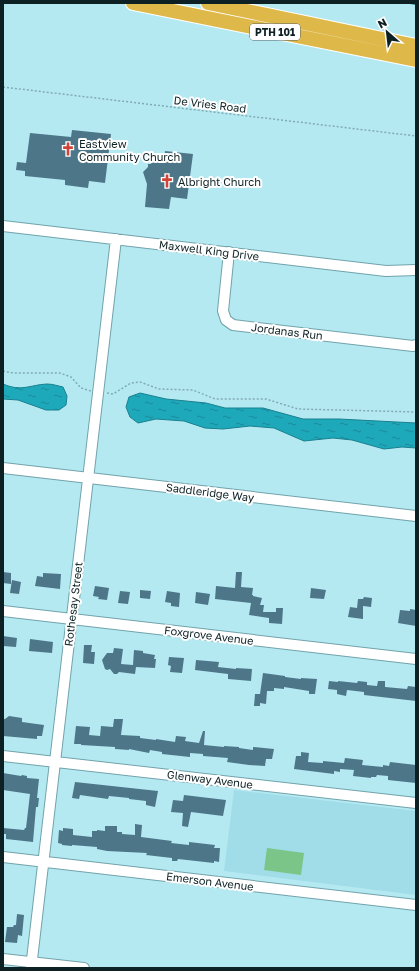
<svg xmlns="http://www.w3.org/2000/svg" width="419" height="971" viewBox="0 0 419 971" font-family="'Golos Text',sans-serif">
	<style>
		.built { fill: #a0dde8 }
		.park { fill: #7ac587 }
		.water { fill: url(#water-ripples); stroke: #19808e }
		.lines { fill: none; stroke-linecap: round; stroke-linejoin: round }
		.stream { stroke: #19808e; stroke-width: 2 }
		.building { fill: #4d7689 }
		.minor-casing { stroke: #71a3ab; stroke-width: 12 }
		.highway-casing { stroke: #fff; stroke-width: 16 }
		.path { stroke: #81abb2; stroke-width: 1.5; stroke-dasharray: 2 2; stroke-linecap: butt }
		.minor { stroke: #fff; stroke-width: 10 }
		.highway { stroke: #dfb84a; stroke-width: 14 }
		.labels { text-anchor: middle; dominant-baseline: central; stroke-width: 4; stroke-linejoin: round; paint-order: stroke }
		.shield { fill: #fff; stroke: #566466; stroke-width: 1 }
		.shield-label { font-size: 10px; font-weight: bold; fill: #0d2124 }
		.street-label { font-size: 11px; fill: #0d2124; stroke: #fff }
		.poi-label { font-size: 11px; fill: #0d2124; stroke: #fff; text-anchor: start }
	</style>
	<defs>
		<pattern id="water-ripples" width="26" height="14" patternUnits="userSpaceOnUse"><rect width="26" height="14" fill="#1ea9bb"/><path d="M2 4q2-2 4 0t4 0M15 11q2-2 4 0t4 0" fill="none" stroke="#198998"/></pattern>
	</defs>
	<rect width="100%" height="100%" fill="#b5e9f2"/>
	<path class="built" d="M234,790L416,811V895L224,871Z"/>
	<path class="park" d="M267,848L304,853L301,875L264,870Z"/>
	<path class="water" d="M3,384C22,392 29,385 47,384C53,384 58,386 63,387L67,396L66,405L59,410H46L18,400L3,399Z
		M140,393L166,399L206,403L225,408H263L303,419H339L416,423V448L402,447L384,449L352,440L333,438L304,441L274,428L250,426L223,429L205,428L184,421L156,419L138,423L130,417L126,407L129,397Z"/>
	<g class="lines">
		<path class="stream" d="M410,3L416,4"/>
	</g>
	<path class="building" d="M72,130L111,134L105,183L89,181L88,188L65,185V180L25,176V171L16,170L17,162L26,163L30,133L71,137Z
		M165,151L193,154L187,199L171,197L169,209L145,207L147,184L143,172L148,167V164H151L153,158L164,160Z
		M3,572L11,573V584L3,583Z
		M236,572H242L241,587L253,588L252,595H253V596L262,598L260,605H264L263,612H276V608H283L282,624L269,623V618L249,615L251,603L215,599L216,586L235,588Z
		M43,573L61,574L60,589L35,586L37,576L43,577Z
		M12,580L21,582L19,594L10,593Z
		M95,586L109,588L107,600L98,599L99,597L93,596Z
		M311,588L326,590L324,599L310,598Z
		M140,590L151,591L150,599L140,598Z
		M120,591L130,592L128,604L118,603Z
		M167,591L180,593L179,607L171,606V603L165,602Z
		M196,592L210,594L208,605L195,603Z
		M364,597L372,598L371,607L363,606V619L348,617L350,607L357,608L358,599H363Z
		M410,609L416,610V626L398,623L400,610L410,611Z
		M3,636L17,638L16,647L3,646Z
		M30,639L53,642L52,653L29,651Z
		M84,645H92L91,652H95L94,664L83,663Z
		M114,648L123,649L121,664L133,665L134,650L143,651V653L155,655L154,659H156L155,668L136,667L135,674L119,672L117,674H114L110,669L107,670L105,669L102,660L107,653H113Z
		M169,657L184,658L182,673L170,672L171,666L168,665Z
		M196,660L219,662L218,667L236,669V668L252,669L251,681L228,679V674L195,670Z
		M263,673L285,676V677L301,679V678L317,679L315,694H309V691L284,687V689L274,688V691H267L266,704L260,703V706H254L255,694H260Z
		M329,681L338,682V681L357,683L358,681L367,682V685L377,686L378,681H385V687L407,689L408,686L416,687V701L364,695V692L347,690L346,696L337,694V690L328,689Z
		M9,716L22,718V722L44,725L42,736H37V739L3,736V719H5Z
		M114,719H123L121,735L140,736V738L156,740V739L175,742L176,736L186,737L185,741L199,743L203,731H205L204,745L224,747V746L239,747V748L253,750V747L274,749L272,759H266L265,766L249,765L227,762L228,758L203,756V754L190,753V757L162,754V752L150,750L149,753L129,749V750L115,749V747L81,745V744H74L76,726L90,727L89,735L100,736L101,726L113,727Z
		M301,752L309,753L308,762L323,763V761L344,763L345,758L363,760L362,765L383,767V765L389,766L390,762L416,765V783L388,780V776L377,775L376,777H371V778L353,776L354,770L340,769V772L334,771V774L294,769L296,756H301Z
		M3,773L21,776L22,775L27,776V778L39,779L37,798H39L38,807H36L33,842L6,839V834H3V828L24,830L25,828H26L30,794L3,790Z
		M75,782L158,791L155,807L146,805V801L129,799V798L109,796L108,799L80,795L79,799L72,798Z
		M184,795L226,800L223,816L191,812L188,827L182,826L183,813L171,812L173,800L183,801Z
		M135,824L142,825L141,837L172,841L171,843L189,845V842L215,845L214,848H220L219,862L214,861V863L178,859L177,861H172V858L146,855L147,853L107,851L97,849V847L72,845V846L62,845V844L58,843L59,830L63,831V828L73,829V835L92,837V831H97V830L105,831V826H117V832H122V834L135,835Z
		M17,914L24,915L22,936L18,935L17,943L5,942L7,927H13L14,925H16Z"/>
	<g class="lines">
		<g class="minor-casing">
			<path id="minor" d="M3,226L386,271L416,270
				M229,252L223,311L226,320L233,325L413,346L416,345
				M3,468L416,516
				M3,611L416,659
				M3,756L416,803
				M3,857L416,905
				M3,959L84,968
				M31,968L116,239"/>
		</g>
		<g class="highway-casing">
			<path id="highway" d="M133,3L416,60
				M208,3L416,46"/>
		</g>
		<path class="path" d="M3,87L416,136
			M3,371L13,373H60L71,377L81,388L91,391
			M107,393L113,394L131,383L140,382L159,389L193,390L215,399H266L298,409L416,412"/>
		<use href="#minor" class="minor"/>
		<use href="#highway" class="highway"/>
	</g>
	<defs>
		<g id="church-bare" transform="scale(1.08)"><path d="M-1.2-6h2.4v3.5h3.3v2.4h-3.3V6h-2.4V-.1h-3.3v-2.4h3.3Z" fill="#d04336" stroke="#fff" stroke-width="2.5" paint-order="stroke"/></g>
	</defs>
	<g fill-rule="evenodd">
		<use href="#church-bare" x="68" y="149"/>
		<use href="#church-bare" x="167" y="181"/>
	</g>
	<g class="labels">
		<rect class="shield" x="250" y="24" width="50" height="16" rx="3"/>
		<g class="shield-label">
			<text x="275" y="32">PTH 101</text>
		</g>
		<g class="street-label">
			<text transform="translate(210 104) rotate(7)">De Vries Road</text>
			<text transform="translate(209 250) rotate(7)">Maxwell King Drive</text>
			<text transform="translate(287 331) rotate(7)">Jordanas Run</text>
			<text transform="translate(210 492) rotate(7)">Saddleridge Way</text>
			<text transform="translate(73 604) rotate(-83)">Rothesay Street</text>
			<text transform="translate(209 635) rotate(7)">Foxgrove Avenue</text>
			<text transform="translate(210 779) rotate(7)">Glenway Avenue</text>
			<text transform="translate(210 881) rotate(7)">Emerson Avenue</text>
		</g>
		<g class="poi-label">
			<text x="79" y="143">Eastview<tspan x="79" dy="13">Community Church</tspan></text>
			<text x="178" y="181">Albright Church</text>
		</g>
	</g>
	<rect width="419" height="971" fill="none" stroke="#0d2124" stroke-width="8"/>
	<g transform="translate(387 32) rotate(332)" stroke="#ffffff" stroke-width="3" paint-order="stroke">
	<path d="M0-3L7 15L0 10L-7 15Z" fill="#0d2124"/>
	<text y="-6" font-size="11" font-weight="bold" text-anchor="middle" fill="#0d2124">N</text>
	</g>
</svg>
